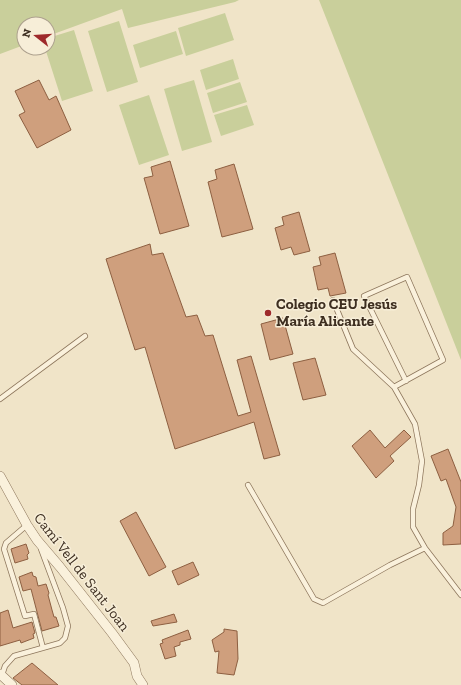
<svg xmlns="http://www.w3.org/2000/svg" width="461" height="685" viewBox="0 0 461 685" font-family="'Zilla Slab',serif">
	<style>
		.green { fill: #c9cf9b }
		.building { fill: #cf9f7d; stroke: #8d5f41 }
		.lines { fill: none; stroke-linecap: round; stroke-linejoin: round }
		.service-casing { stroke: #8d765c; stroke-width: 6 }
		.minor-casing { stroke: #8d765c; stroke-width: 10 }
		.service { stroke: #faf1dc; stroke-width: 4.5 }
		.minor { stroke: #faf1dc; stroke-width: 9 }
		.poi-dot { fill: #9e2a2b; stroke: #f7eed8; stroke-width: 1.5 }
		.labels { text-anchor: middle; dominant-baseline: central; stroke-width: 3; stroke-linejoin: round; paint-order: stroke }
		.poi-label { font-size: 15px; font-weight: bold; fill: #3d2e20; stroke: #f7eed8; text-anchor: start }
		.street-label { font-size: 15px; fill: #3d2e20; stroke: #f7eed8 }
	</style>
	<rect width="100%" height="100%" fill="#f0e4c8"/>
	<path class="green" d="M0,0H239L235,2L128,28L122,9L48,36V24H24V45L0,54Z
		M319,0H461V360Z
		M225,13L234,40L186,56L178,28Z
		M119,21L138,82L107,92L88,31Z
		M74,30L93,91L62,101L45,48H48V38Z
		M176,31L183,54L140,68L133,45Z
		M233,59L239,79L206,90L200,70Z
		M194,80L212,142L182,151L164,89Z
		M240,82L247,102L213,113L207,93Z
		M149,95L169,155L139,165L119,105Z
		M247,105L254,125L221,136L214,115Z"/>
	<path class="building" d="M39,80L49,100L56,96L71,130L37,148L19,115L25,112L15,91Z
		M170,161L189,226L160,234L144,178L153,176L151,167Z
		M234,164L253,229L222,237L208,182L217,179L215,170Z
		M299,212L310,251L294,255L291,247L281,250L275,228L284,225L282,217Z
		M150,244L152,255L163,253L186,317L197,315L205,336L213,335L238,416L251,412L237,360L251,356L280,455L264,459L254,422L175,449L145,347L135,350L106,259Z
		M335,253L346,293L330,296L328,288L318,290L313,267L321,265L319,257Z
		M283,318L293,354L270,360L261,324Z
		M315,358L326,395L303,400L293,363Z
		M370,430L385,448L404,430L411,437L390,456L394,461L376,478L352,446Z
		M448,449L461,482V544L443,545V533L453,526L456,507L446,479L441,481L431,456Z
		M136,512L166,567L149,576L120,521Z
		M26,544L29,553L27,555L28,559L15,563L11,549Z
		M193,562L199,575L178,585L172,571Z
		M32,572L33,576L36,577L38,586L46,584L49,593L48,595L52,610L54,617H56L59,626L42,631L31,589L23,591L19,577Z
		M8,610L13,628L32,622L35,633L33,634L34,638L21,643L20,640L0,646V613Z
		M174,614L177,622L153,626L151,621Z
		M224,629L237,631L238,659L234,675L217,673L219,651L215,652L212,640L224,632Z
		M188,630L191,639L180,642V645L174,647L176,656L165,659L160,644L163,643L162,640Z
		M32,663L58,685H22L13,678Z"/>
	<g class="lines">
		<g class="service-casing">
			<path id="service" d="M333,300L353,349L394,387L415,424L422,461L419,485L413,509V527L425,548L461,595
				M394,387L443,360L407,277L364,296L406,381
				M0,399L85,336
				M248,485L314,599L323,603L390,565L425,548
				M27,525L6,543L4,549L25,616L34,614L43,648
				M2,675L5,666L14,656L60,643L65,638L68,626L63,608L41,549"/>
		</g>
		<g class="minor-casing">
			<path id="minor" d="M0,476L27,525L37,540L60,567L112,633L134,663L137,676L143,685
				M0,674L12,685"/>
		</g>
		<use href="#service" class="service"/>
		<use href="#minor" class="minor"/>
	</g>
	<circle class="poi-dot" cx="268" cy="313" r="4"/>
	<g class="labels">
		<g class="poi-label">
			<text x="276" y="304">Colegio CEU Jesús<tspan x="276" dy="17">María Alicante</tspan></text>
		</g>
		<g class="street-label">
			<text transform="translate(82 572) rotate(52)">Camí Vell de Sant Joan</text>
		</g>
	</g>
	<g transform="translate(36 36) rotate(287)"><circle r="19" fill="#f7eed8" stroke="#ada18e"/>
	<path d="M0-3L7 15L0 10L-7 15Z" fill="#9e2a2b"/>
	<text y="-6" font-size="11" font-weight="bold" text-anchor="middle" fill="#3d2e20">N</text>
	</g>
</svg>
